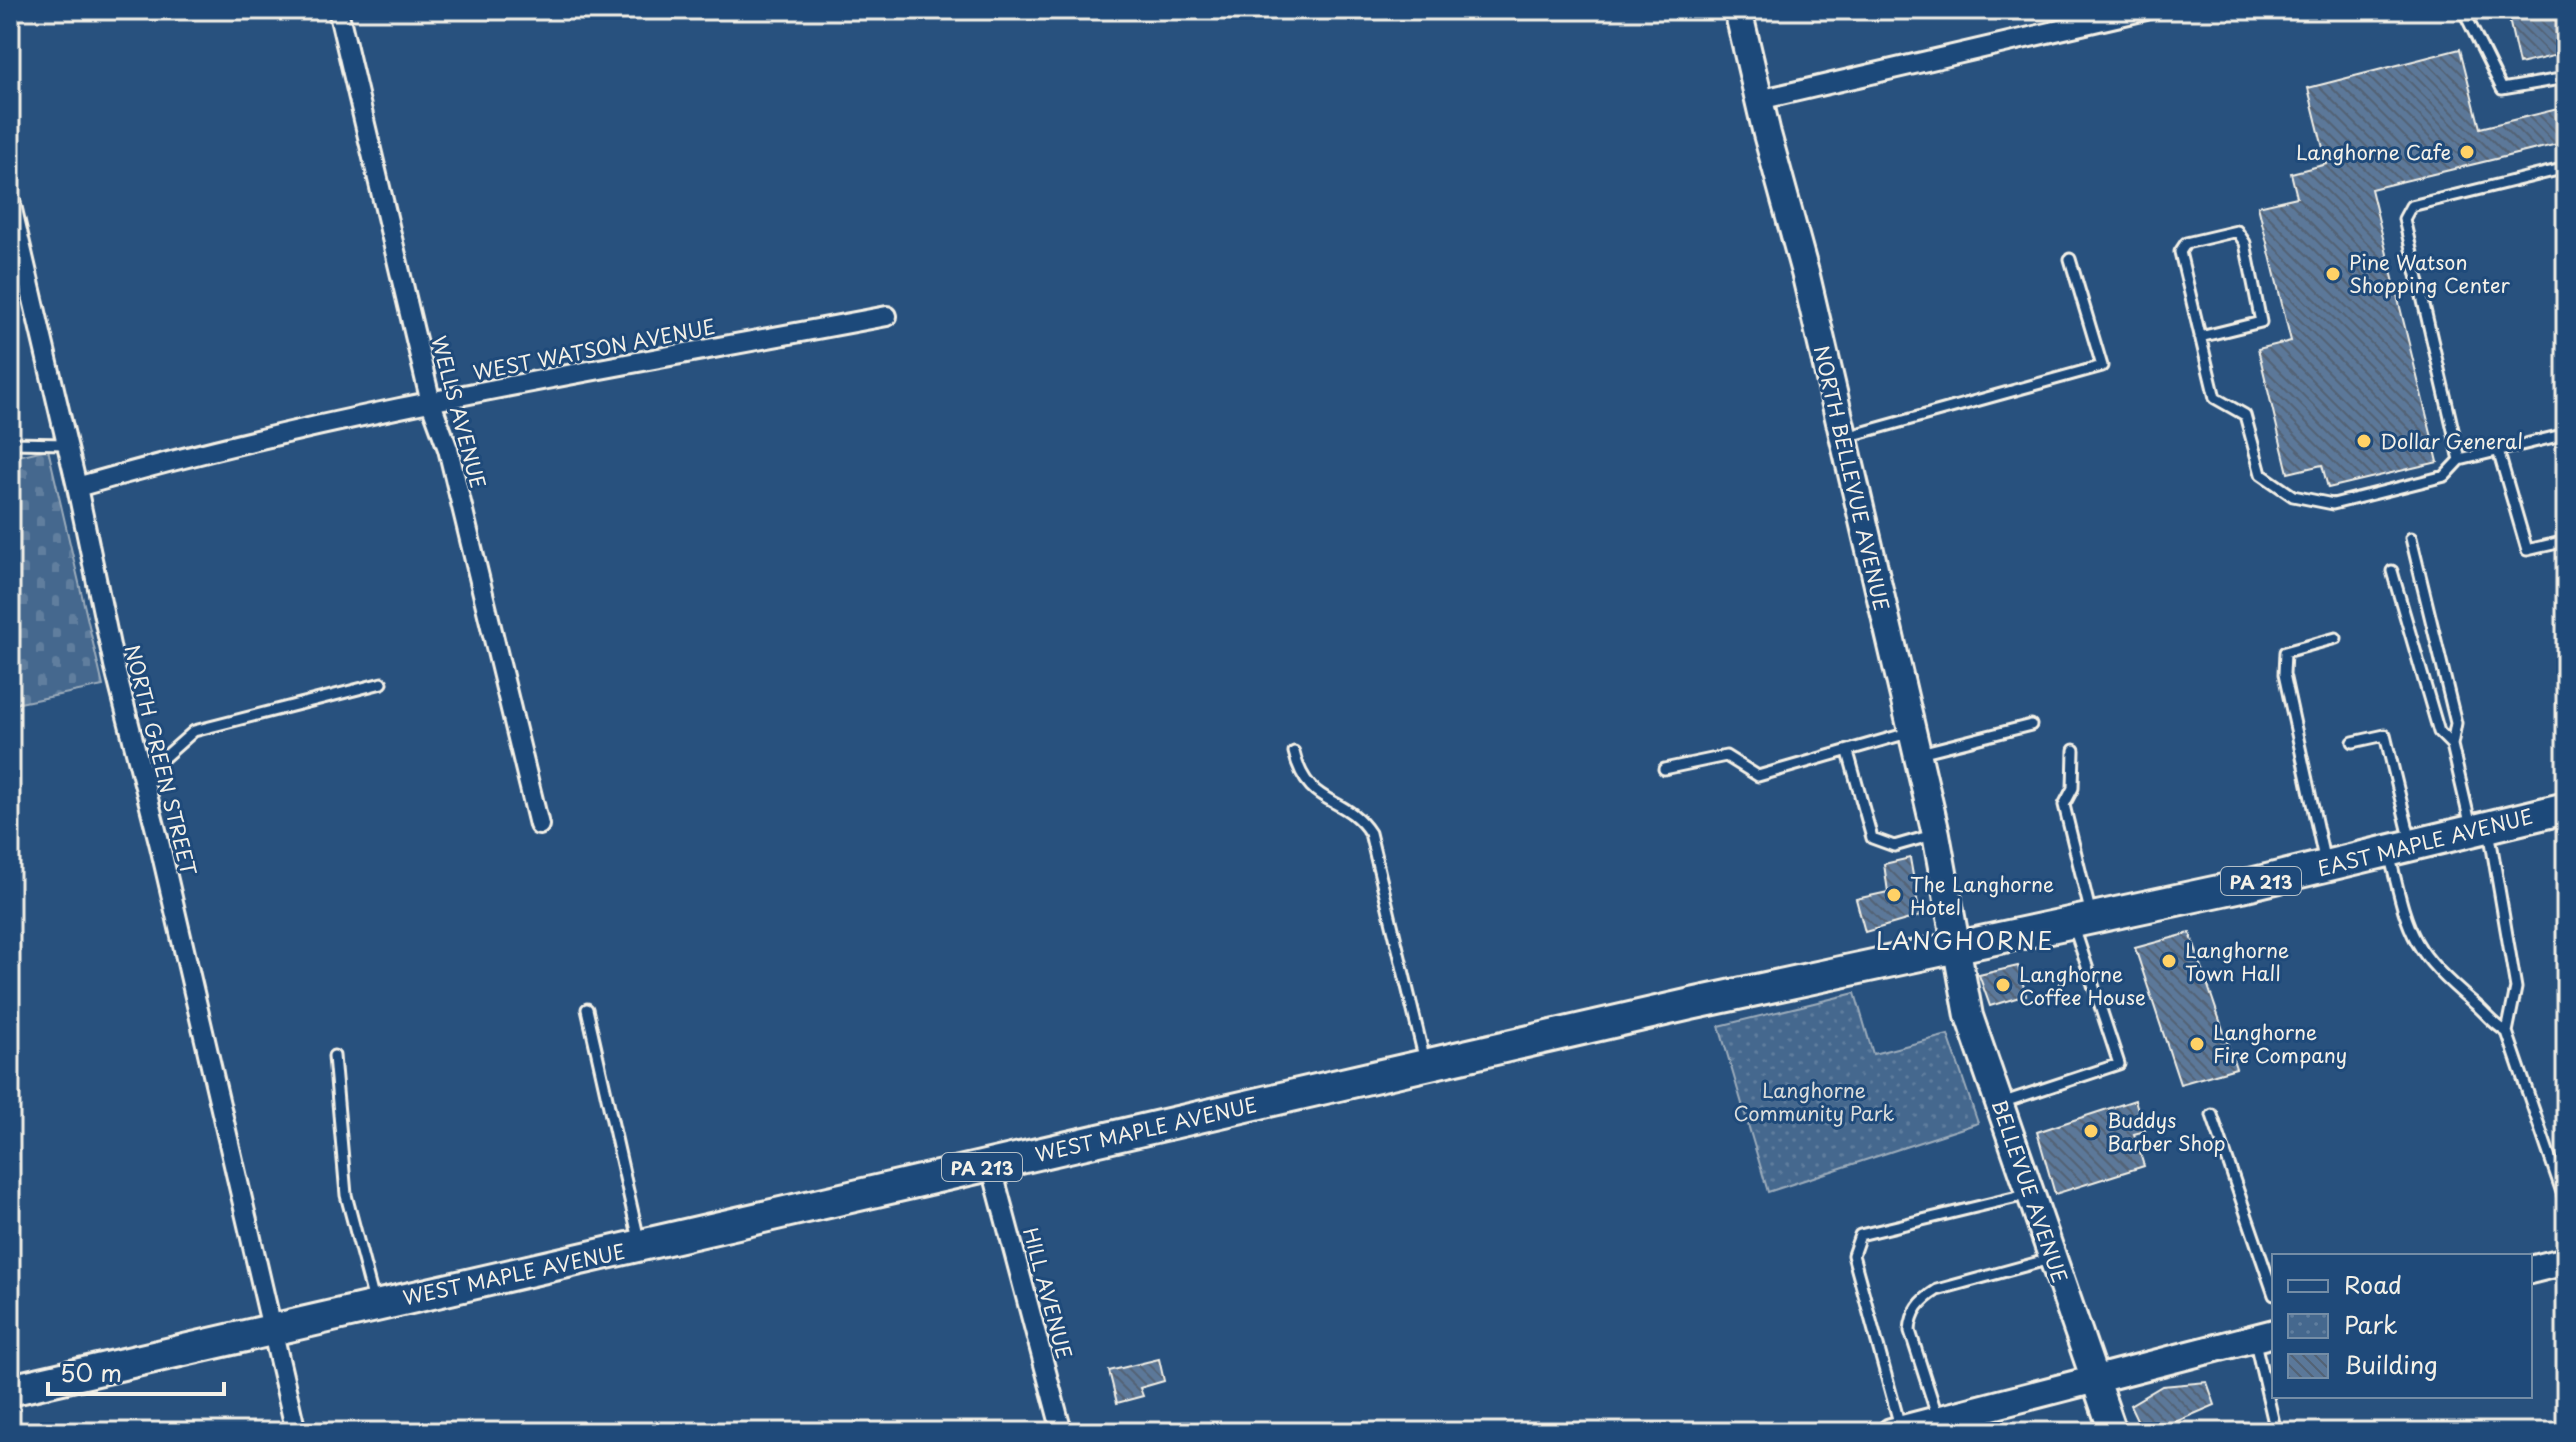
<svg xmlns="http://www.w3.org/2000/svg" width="2576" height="1442" viewBox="0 0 2576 1442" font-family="'Playpen Sans',sans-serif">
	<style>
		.cemetery { fill: url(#cemetery-stones); stroke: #9cacbb; stroke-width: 2 }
		.park { fill: url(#park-dots); stroke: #9cacbb; stroke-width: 2 }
		.building { fill: url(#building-back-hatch); stroke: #f4f1e8; stroke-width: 2 }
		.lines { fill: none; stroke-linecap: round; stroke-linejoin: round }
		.lane-casing { stroke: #f4f1e8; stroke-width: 15 }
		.street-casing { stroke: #f4f1e8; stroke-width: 24 }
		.secondary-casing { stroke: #f4f1e8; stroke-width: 32 }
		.primary-casing { stroke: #f4f1e8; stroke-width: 36 }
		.lane { stroke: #1f4a7a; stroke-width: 9 }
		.street { stroke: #1f4a7a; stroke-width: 18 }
		.secondary { stroke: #1f4a7a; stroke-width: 26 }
		.primary { stroke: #1f4a7a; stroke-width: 30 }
		.poi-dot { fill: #ffd166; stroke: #1f4a7a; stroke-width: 3 }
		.labels { text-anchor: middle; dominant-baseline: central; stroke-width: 6; stroke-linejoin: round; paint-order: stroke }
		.shield { fill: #1f4a7a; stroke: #b4bfc7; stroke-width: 2 }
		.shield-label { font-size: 18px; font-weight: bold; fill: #f4f1e8 }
		.poi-label { font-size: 20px; fill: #f4f1e8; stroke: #1f4a7a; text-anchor: start }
		.street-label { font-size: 20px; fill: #f4f1e8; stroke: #1f4a7a }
		.park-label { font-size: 20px; fill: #dadcda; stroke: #1f4a7a }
		.quarter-label { font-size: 24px; letter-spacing: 2px; fill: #f4f1e8; stroke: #1f4a7a }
	</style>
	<defs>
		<pattern id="cemetery-stones" width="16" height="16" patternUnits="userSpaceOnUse" patternTransform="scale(2)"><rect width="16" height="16" fill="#45688e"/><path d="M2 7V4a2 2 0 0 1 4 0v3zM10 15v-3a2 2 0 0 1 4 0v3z" fill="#607e9e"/></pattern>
		<pattern id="park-dots" width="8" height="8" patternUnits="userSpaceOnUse" patternTransform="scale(2)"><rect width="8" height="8" fill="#45688e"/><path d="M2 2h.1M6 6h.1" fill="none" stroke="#607e9e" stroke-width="1.8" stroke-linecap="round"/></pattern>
		<pattern id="building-back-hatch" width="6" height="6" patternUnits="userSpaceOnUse" patternTransform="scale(2)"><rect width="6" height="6" fill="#5b7899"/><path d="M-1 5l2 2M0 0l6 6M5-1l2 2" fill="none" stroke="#536274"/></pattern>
	</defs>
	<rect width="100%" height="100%" fill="#28517e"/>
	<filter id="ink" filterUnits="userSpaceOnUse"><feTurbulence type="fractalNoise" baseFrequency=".0125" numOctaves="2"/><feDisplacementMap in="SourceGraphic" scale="16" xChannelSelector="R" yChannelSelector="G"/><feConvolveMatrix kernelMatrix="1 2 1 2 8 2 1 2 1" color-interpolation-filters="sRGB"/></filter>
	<g filter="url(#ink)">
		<path class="cemetery" d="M48,449L103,686L10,705V458Z"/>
		<path class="park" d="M1855,993L1873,1054L1948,1035L1978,1123L1768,1192L1719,1026Z"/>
		<path class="building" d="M2507,10H2566V53L2519,64Z
			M2460,49L2480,128L2566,107V142L2371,189L2438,462L2328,488L2322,465L2288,473L2258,349L2291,341L2258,206L2297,197L2291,173L2327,164L2308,88Z
			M1910,858L1920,916L1865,932L1856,899L1888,892L1884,864Z
			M2190,933L2236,1068L2180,1084L2135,948Z
			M2018,966L2026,995L1990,1006L1979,975Z
			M2135,1100L2145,1131L2134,1134L2144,1166L2055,1194L2037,1132Z
			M1159,1359L1164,1381L1140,1388L1143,1396L1117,1403L1109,1371Z
			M2207,1382L2215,1405L2152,1432H2143L2130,1405L2162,1386Z"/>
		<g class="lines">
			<g class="lane-casing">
				<path id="lane" d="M2463,10L2502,89L2566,78
					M2566,168L2411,206L2404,219L2460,460L2566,434
					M2200,337L2261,322L2245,243L2237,231L2186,243L2180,252L2215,398L2245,415L2261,474L2293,496L2333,504L2445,476L2460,460
					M1846,437L2102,366L2070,259
					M10,443L67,444
					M2498,450L2527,550L2566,541
					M2411,538L2456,723L2452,745L2471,827
					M2392,571L2439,732L2452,745
					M2353,742L2385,735L2411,842
					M2074,750L2073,788L2064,805L2091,915
					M1294,752C1308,809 1344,793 1370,833L1425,1061
					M1848,752L1872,838L1894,846L1936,834
					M1920,753L2031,725
					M1664,769L1726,756L1758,776L1908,733
					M142,777L194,731L382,683
					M2560,813L2566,839
					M2489,830L2516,988L2507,1032
					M2389,853C2409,935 2409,948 2475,1004C2487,1014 2493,1024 2507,1032L2566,1204
					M2325,863L2284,674L2285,652L2336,638
					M587,1009L639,1240
					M334,1056L346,1195L374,1301
					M2001,1103L2119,1064L2074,927
					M2212,1115L2274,1295
					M2255,1342L2276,1432
					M1938,1418L1910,1331C1911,1311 1921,1300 1937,1290L2050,1259
					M1900,1426L1853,1255L1860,1235L2030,1194"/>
			</g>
			<g class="street-casing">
				<path id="street" d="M338,10L431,403L448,449L539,825
					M1759,100L2146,10
					M10,201L77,487L114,665L160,846L296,1432
					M77,487C342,410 617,367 887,316
					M991,1165L1062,1432"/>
			</g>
			<g class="secondary-casing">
				<path id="secondary" d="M1738,10L1767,134L1806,276L1936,834L1969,1016L2113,1432
					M2530,1270L2566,1261
					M1891,1432L2274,1333"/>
			</g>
			<g class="primary-casing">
				<path id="primary" d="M10,1390L1691,1004L2242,886L2566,808"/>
			</g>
			<use href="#lane" class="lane"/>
			<use href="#street" class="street"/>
			<use href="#secondary" class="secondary"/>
			<use href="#primary" class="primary"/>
		</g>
	</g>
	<g class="poi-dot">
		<circle cx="2467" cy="152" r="8"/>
		<circle cx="2333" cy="274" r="8"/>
		<circle cx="2364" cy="441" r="8"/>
		<circle cx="1894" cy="895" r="8"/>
		<circle cx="2169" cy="961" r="8"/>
		<circle cx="2003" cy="985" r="8"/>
		<circle cx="2197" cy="1044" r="8"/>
		<circle cx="2091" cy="1131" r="8"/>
	</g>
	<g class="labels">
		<g class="shield">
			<rect x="2221" y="867" width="80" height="28" rx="6"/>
			<rect x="942" y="1153" width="80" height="28" rx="6"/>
		</g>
		<g class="shield-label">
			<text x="2261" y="881">PA 213</text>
			<text x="982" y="1167">PA 213</text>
		</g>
		<g class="poi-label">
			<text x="2451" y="152" text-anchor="end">Langhorne Cafe</text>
			<text x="2349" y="262">Pine Watson<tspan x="2349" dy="23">Shopping Center</tspan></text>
			<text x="2380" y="441">Dollar General</text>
			<text x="1910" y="884">The Langhorne<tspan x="1910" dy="23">Hotel</tspan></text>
			<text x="2185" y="950">Langhorne<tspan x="2185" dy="23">Town Hall</tspan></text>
			<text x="2019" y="974">Langhorne<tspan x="2019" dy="23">Coffee House</tspan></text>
			<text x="2213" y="1032">Langhorne<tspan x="2213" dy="23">Fire Company</tspan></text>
			<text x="2107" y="1120">Buddys<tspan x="2107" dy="23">Barber Shop</tspan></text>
		</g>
		<g class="street-label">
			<text transform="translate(594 349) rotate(-11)">WEST WATSON AVENUE</text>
			<text transform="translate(459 412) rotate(75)">WELLS AVENUE</text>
			<text transform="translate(1852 478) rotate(77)">NORTH BELLEVUE AVENUE</text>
			<text transform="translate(161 760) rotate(76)">NORTH GREEN STREET</text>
			<text transform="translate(2425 842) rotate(-14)">EAST MAPLE AVENUE</text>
			<text transform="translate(1146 1129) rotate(-13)">WEST MAPLE AVENUE</text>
			<text transform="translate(2030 1191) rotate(71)">BELLEVUE AVENUE</text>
			<text transform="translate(514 1274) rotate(-12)">WEST MAPLE AVENUE</text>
			<text transform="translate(1048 1293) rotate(75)">HILL AVENUE</text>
		</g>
		<g class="park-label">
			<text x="1814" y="1090">Langhorne<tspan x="1814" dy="23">Community Park</tspan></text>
		</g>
		<g class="quarter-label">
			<text x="1965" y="940">LANGHORNE</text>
		</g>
	</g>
	<rect width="2576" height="1442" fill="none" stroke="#1f4a7a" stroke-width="40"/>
	<rect x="20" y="20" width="2536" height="1402" fill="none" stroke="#f4f1e8" stroke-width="3" filter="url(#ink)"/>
	<rect x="2272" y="1254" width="260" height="144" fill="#1f4a7a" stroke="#748da6" stroke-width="2"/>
	<rect x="2288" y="1280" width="40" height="12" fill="#1f4a7a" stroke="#748da6" stroke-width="2"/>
	<text x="2344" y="1294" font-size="24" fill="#f4f1e8">Road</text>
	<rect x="2288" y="1314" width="40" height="24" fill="url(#park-dots)" stroke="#748da6" stroke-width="2"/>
	<text x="2344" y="1334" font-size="24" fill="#f4f1e8">Park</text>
	<rect x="2288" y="1354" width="40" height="24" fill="url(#building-back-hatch)" stroke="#748da6" stroke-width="2"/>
	<text x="2344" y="1374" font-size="24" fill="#f4f1e8">Building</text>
	<path d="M48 1382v12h176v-12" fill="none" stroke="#f4f1e8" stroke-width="4"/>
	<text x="60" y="1382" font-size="24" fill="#f4f1e8" stroke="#1f4a7a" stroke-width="6" paint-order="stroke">50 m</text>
</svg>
